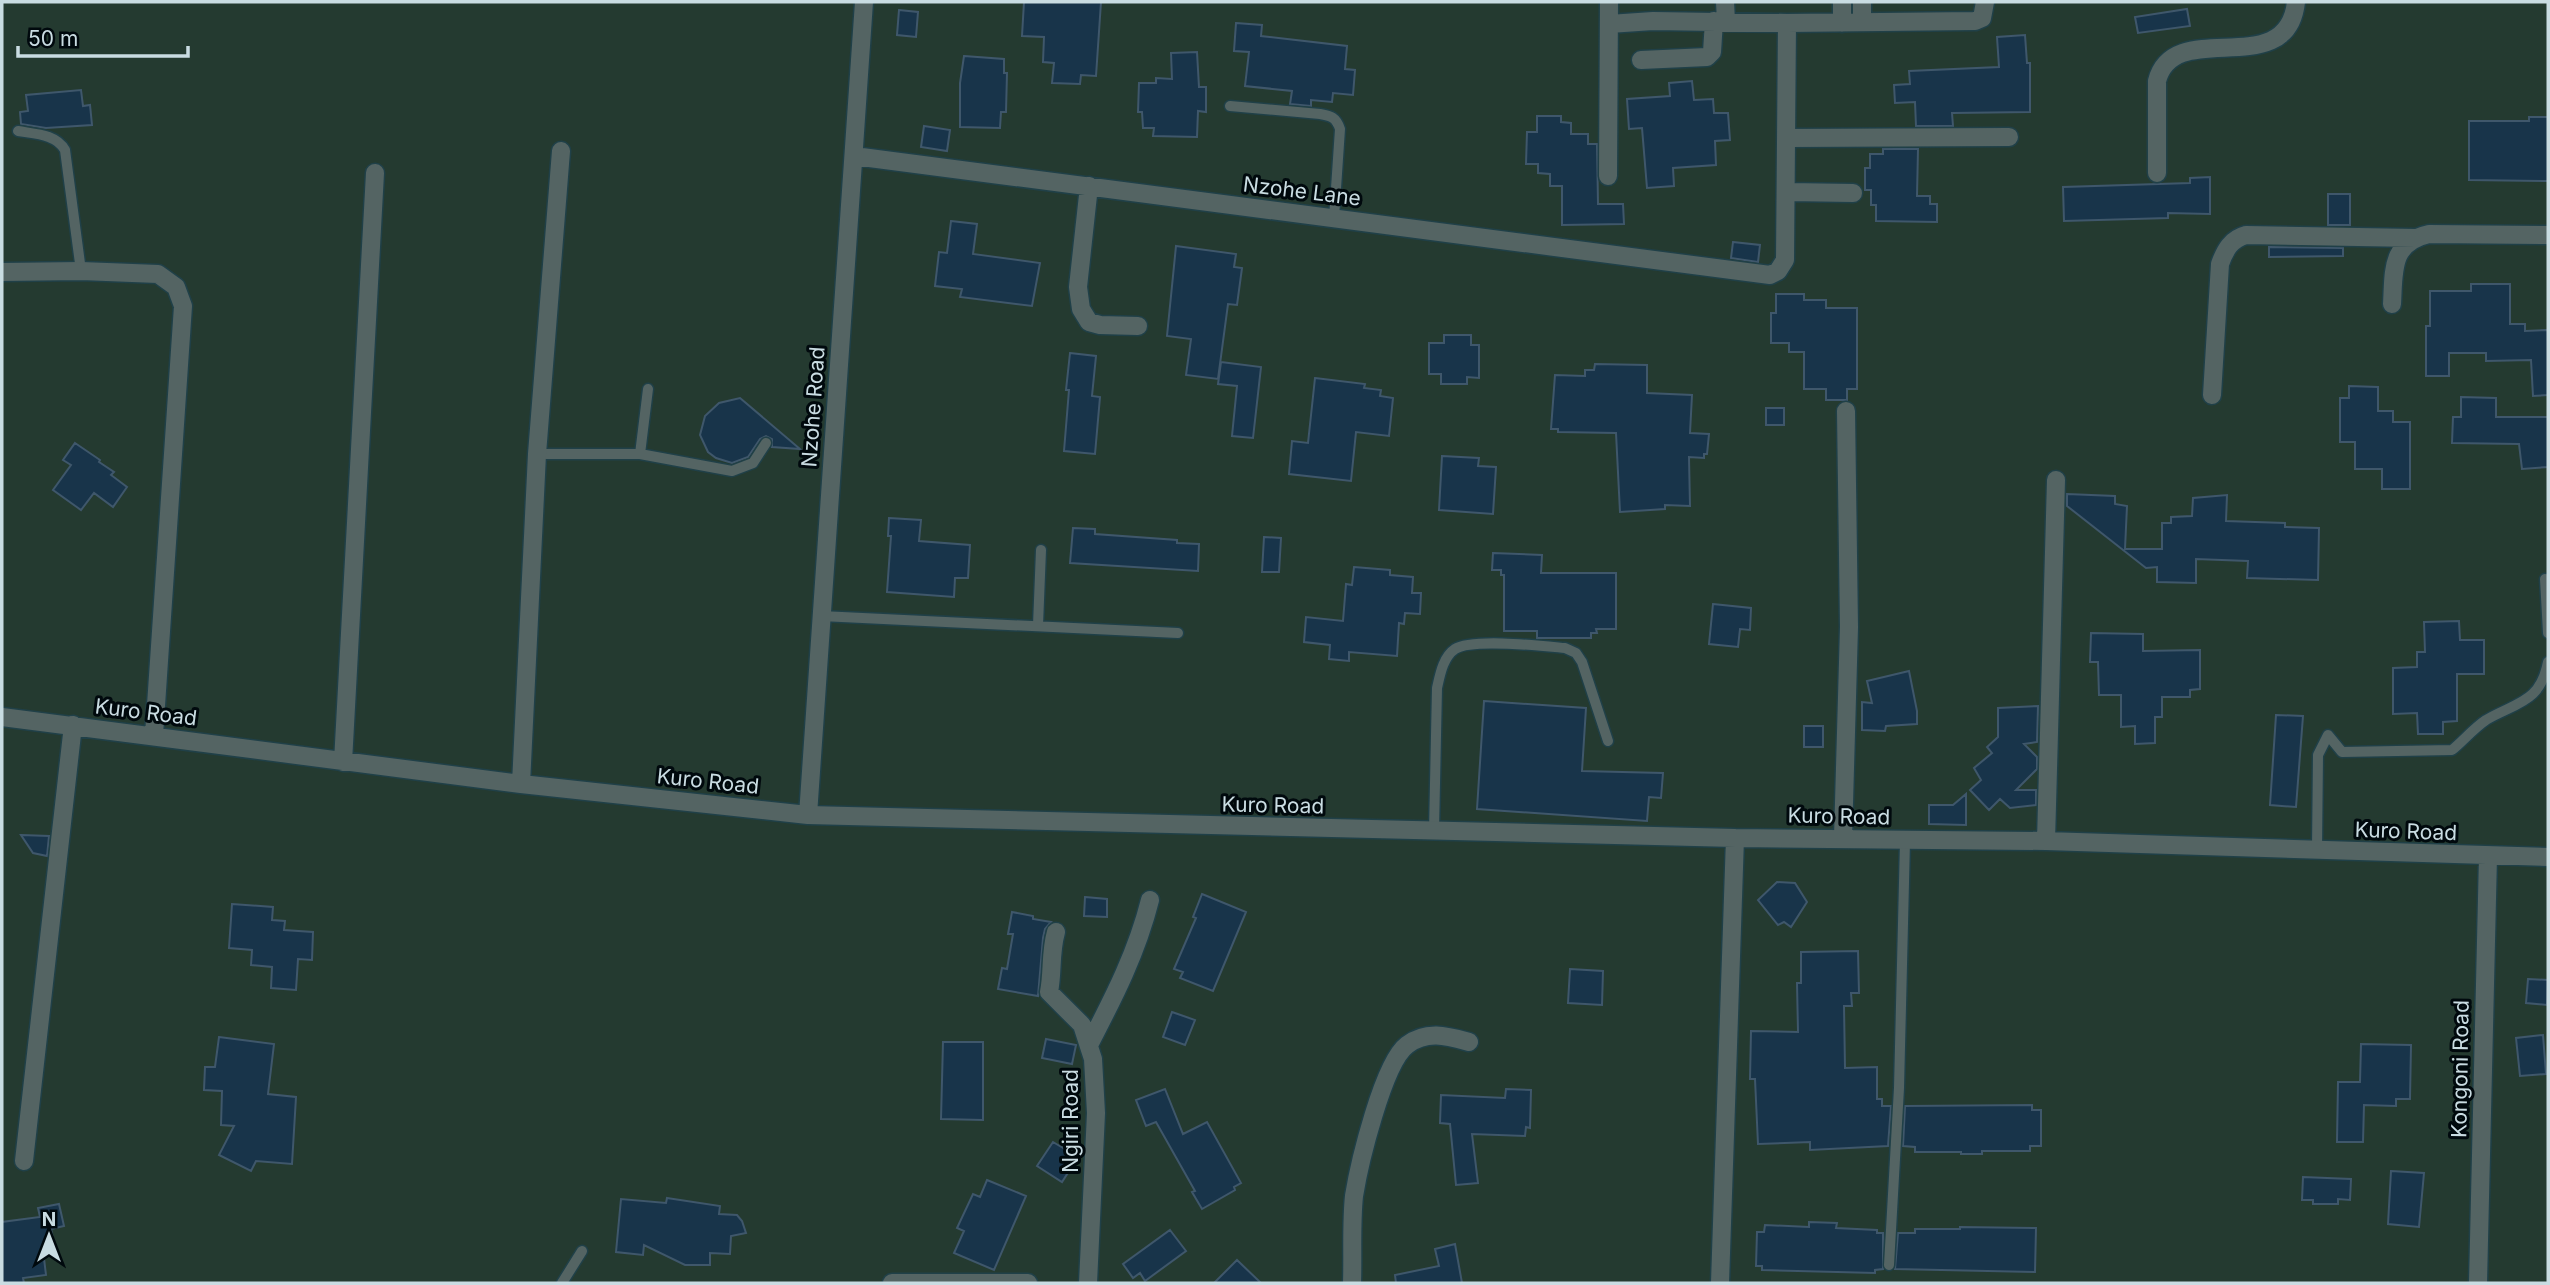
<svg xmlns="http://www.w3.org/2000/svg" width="2550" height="1285" viewBox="0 0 2550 1285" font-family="Inter,sans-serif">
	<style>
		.green { fill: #243a30 }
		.building { fill: #18344a; stroke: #3f576b; stroke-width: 2 }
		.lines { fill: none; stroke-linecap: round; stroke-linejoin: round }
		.lane-casing { stroke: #204048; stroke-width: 13 }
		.street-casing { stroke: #204048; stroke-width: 21 }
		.lane { stroke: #546463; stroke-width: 10 }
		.street { stroke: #546463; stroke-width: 18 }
		.labels { text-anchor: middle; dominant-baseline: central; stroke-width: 6; stroke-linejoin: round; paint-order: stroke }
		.street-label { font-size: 21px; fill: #c9dce2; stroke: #00090d }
	</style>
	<rect width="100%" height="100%" fill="#00222b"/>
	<path class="green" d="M2,2H2548V1283H2Z"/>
	<path class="building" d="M1024,2H1101L1096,76L1081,75L1080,84L1052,83L1054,63L1043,62L1044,37L1022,36Z
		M2187,9L2190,26L2138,33L2135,17Z
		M899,10L918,12L916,37L897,35Z
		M1236,23L1262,25L1261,36L1347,46L1345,69L1355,70L1353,95L1333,93L1332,102L1311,100V106L1290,104L1292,91L1245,86L1249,52L1234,51Z
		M2025,35L2027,63H2030V112L1952,113L1953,126H1916L1915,102L1895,103L1894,85L1910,84L1909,71L1999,67L1997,37Z
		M1197,52L1199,87H1206V112L1198,111L1197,137L1153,136L1154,128H1143L1142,112H1138L1139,83H1156V78L1172,79L1171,53Z
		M964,56L1004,59V73H1007L1006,112H1001L1000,128L960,127V83Z
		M1692,81L1694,100L1713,99L1714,113H1728L1730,140L1715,141L1716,165L1673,168L1674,186L1647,188L1642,128L1629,129L1627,99L1670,96L1669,83Z
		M81,90L83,106L90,105L92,125L46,128L21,124L20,112L28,111L26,95Z
		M1537,116H1561V122L1571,123V134H1588V144H1597L1598,204H1623L1624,224L1562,225V186H1550V174L1538,173V164H1526L1527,132H1537Z
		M2529,117H2548V181L2469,180V121H2529Z
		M924,126L950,130L947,151L921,147Z
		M1883,149H1918L1917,196H1930V204H1937V222L1876,221V205H1871V190H1865V168H1870V154H1883Z
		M2210,177V214L2168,213V218L2064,221L2063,187L2190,183V178Z
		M2328,194H2350V225H2328Z
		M951,221L977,224L973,254L1040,263L1032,306L960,297L962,289L935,286L939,252L947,253Z
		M1733,242L1760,245L1758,262L1731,258Z
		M1176,246L1236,254L1234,267L1242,268L1237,305L1228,304L1218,379L1186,375L1191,339L1167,336Z
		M2269,247L2343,248V256L2269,257Z
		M2471,284H2510V324H2525V331L2548,330V395L2533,396L2531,360L2486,361V353H2449V376H2426V326H2430V291H2471Z
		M1776,294H1804V300H1826V308H1857V389H1847V400H1826V389H1804V352H1789V343H1771V313H1776Z
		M1444,335H1471V345H1479V378L1467,377V384H1441V374H1429V343H1444Z
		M1070,353L1096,356L1092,396L1100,397L1095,454L1064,451L1069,390H1066Z
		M1221,362L1261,367L1253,438L1232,436L1237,386L1218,384Z
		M1595,364L1647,365V393L1692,395L1690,433L1709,434L1707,454H1704V458L1689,457L1690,506L1665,505V509L1620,512L1616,433L1558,432V429H1551L1555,375L1585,376V370H1594Z
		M1315,378L1365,384L1364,388L1381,390L1380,396L1393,398L1389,436L1356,432L1351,481L1289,474L1292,441L1308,443Z
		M2349,386L2378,387V411H2393V422H2410V489H2382V469H2355V442H2340V398H2349Z
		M2461,397L2496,398V417H2548V467L2522,469L2519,444L2452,443L2453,417H2461Z
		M740,398L800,449L772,447V439L766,436L760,439L748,457L732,463L716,458L708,452L700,435L705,416L719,403Z
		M1766,408H1784V425H1766Z
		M75,443L100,460L99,462L114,472L111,475L127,487L113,507L94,493L81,510L53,490L71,465L63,460Z
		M1442,456L1479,458L1478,466L1496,467L1493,514L1439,510Z
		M2067,494L2115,496V504L2127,506L2125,549H2162V523H2171V517L2192,516L2193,498L2227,495L2226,521L2285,523V527L2319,528L2318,580L2247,578L2248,561L2196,559V583L2157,582V567L2146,568L2067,506Z
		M889,518L921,520L919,541L970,545L968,578H955L954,597L887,592L891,536H888Z
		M1073,528L1095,529V534L1177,540V543L1199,544L1198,571L1070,563Z
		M1264,537L1281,538L1279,572H1262Z
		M1493,553L1542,555L1541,573H1616V629H1596L1597,633H1591V638H1537V631H1504V575H1501V570H1492Z
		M1354,567L1390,570V575L1413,577L1412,593H1421L1420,614L1405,613L1404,624L1399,623L1397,656L1349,652V661L1329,659L1330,645L1304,642L1306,617L1343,621L1346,584L1352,585Z
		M1713,604L1751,608L1750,630L1740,629L1738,647L1709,644Z
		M2459,621L2460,640H2484V674H2457V721L2443,722V734H2418L2417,713L2393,714V668L2417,667V652H2425L2424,622Z
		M2091,633L2143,634V651L2200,650V689L2190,690V697H2162V717H2155V743L2135,744V726L2121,727V695H2099L2098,662H2090Z
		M1909,671L1917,711V724L1886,726L1885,731L1862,730V702L1872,703L1867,681Z
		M1484,701L1586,708L1582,771L1663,773L1661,798L1649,797L1647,821L1477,809Z
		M2038,706L2037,742L2024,744L2037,757V769L2016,790H2036V805L2010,808L2000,799L1989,810L1970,790L1981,780L1974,768L1992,753L1987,747L1998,737V708Z
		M2276,715L2303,716L2296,807L2270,805Z
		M1804,726H1823V747H1804Z
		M1966,794V825L1929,824V805H1953Z
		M21,835L49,836L47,856L33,853Z
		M1777,882L1795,883L1807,902L1791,927L1784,922L1778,925L1758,900Z
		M1202,894L1246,912L1213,991L1180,978L1183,972L1174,969L1196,918L1193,917Z
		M1085,897L1107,899V917L1084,916Z
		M232,904L273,907L272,920L285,921L284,930L313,932L312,960L298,959L296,990L271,988L272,967L251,965L252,950L229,948Z
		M1012,912L1033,916V919L1051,922L1045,929L1043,938L1038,996L998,989L1002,968L1007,969L1013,934H1008Z
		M1858,951L1859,993H1851L1852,1006H1844L1845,1068L1877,1067V1099H1882V1106H1891L1888,1146L1810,1150V1142L1758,1144L1755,1079H1750L1751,1031L1798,1032L1797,983H1801V952Z
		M1570,969L1603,971L1602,1005L1568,1003Z
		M2528,979L2548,980L2547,1005L2526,1003Z
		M1172,1012L1195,1020L1185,1045L1163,1037Z
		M2543,1035L2546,1074L2520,1076L2516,1038Z
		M219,1037L274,1044L268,1094L296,1097L292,1164L256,1161L251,1171L219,1155L234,1126L221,1125L222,1091L204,1090L205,1067H215Z
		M1046,1039L1076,1045L1072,1064L1042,1058Z
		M943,1042H983V1120L941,1119Z
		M2361,1044L2411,1045L2410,1099H2396V1106L2364,1105L2363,1142H2337L2338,1082H2360Z
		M1165,1089L1183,1134L1207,1122L1241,1183L1234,1187L1235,1190L1202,1209L1192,1192L1195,1191L1156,1122L1146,1126L1136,1100Z
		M1506,1089L1531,1090L1530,1128L1526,1127L1525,1136L1472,1134L1478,1183L1456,1185L1450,1124L1440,1123L1441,1095L1505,1098Z
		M2032,1105V1110H2041V1146H2030V1151H1982V1154H1961V1152H1915V1147L1903,1146L1905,1106Z
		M1053,1142L1078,1157L1062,1182L1037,1166Z
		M2391,1171L2424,1173L2419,1227L2388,1224Z
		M2303,1177L2351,1179L2350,1200L2338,1199V1204H2313V1200H2302Z
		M987,1180L1026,1196L994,1270L954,1253L964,1231L957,1228L973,1194L980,1197Z
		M667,1198L720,1206L719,1214L737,1215L742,1221L746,1233L731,1236L730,1254L710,1253V1265H685L644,1245L643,1255L616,1252L621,1199L666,1203Z
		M59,1204L64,1226L51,1229L55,1248L43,1250L46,1275L23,1278L24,1283H2V1222L40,1217L38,1208Z
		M1809,1222L1837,1223L1836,1228L1877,1230V1233H1883V1269L1875,1270V1273L1762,1270V1266H1756L1757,1232H1764L1765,1225L1809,1227Z
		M1960,1227L2036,1228L2035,1272L1895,1269L1898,1233H1915V1229H1960Z
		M1170,1230L1186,1251L1145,1281L1140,1273L1133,1278L1123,1264Z
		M1455,1244L1462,1283H1396L1395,1275L1439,1266L1435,1249Z
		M1237,1260L1261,1283H1214Z"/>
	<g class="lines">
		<g class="lane-casing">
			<path id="lane" d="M1230,106L1320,114C1331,116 1336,117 1340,129L1334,218
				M18,131C35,134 56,134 65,150L81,271
				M537,454H640L732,471L753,463L766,443
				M640,454L648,389
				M2545,579L2548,633
				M821,616L1178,633
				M1038,625L1041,550
				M1434,831L1437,688C1440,675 1443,657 1455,649C1472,638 1543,646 1565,648L1576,653L1582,662L1608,741
				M2317,850L2318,755L2328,735L2342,752L2452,750C2463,741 2474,728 2486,720C2517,702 2540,703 2548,662
				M1889,1265L1899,1088L1905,841
				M562,1283L582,1251"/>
		</g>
		<g class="street-casing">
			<path id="street" d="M1725,2L1726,21
				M1862,22V2
				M1842,23V2
				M1609,24L1653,21L1787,23L1975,21L1982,18L1985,2
				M1641,60L1707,57L1712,52L1714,21
				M1788,138L2009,137
				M854,156L1770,275L1778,271L1785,260L1787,23
				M2157,173V81C2174,15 2287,84 2296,2
				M1608,176L1609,2
				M1089,186L1078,287L1081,309L1089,322L1100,325L1138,326
				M1788,192L1853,193
				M2,272L81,271L158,274L176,287L183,306L154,735
				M2392,304C2394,271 2390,243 2429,234L2548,235
				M2212,395L2220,264C2225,250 2231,239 2246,235L2415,238
				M2,717L521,784L808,815L1735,838L2046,841L2548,857
				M343,762L375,173
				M521,784L537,454L561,151
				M808,815L864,2
				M1843,838L1849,627L1846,411
				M2046,841L2056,480
				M1056,932C1050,953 1053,972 1049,992L1082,1025L1093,1059L1096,1113L1088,1283
				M1089,1045C1114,997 1137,952 1150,900
				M24,1161L73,725
				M892,1283H1028
				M1352,1283C1353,1255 1351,1225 1354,1196C1359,1165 1383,1063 1407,1045C1427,1030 1447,1036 1469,1042
				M1720,1283L1735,838
				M2478,1283L2488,856"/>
		</g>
		<use href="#lane" class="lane"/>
		<use href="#street" class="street"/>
	</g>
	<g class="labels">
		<g class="street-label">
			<text transform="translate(1302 191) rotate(7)">Nzohe Lane</text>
			<text transform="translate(813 407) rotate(-86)">Nzohe Road</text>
			<text transform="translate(146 712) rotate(7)">Kuro Road</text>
			<text transform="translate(708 781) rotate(6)">Kuro Road</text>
			<text transform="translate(1273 805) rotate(1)">Kuro Road</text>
			<text transform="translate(1839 816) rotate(1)">Kuro Road</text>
			<text transform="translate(2406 831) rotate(2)">Kuro Road</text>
			<text transform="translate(2460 1069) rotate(-89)">Kongoni Road</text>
			<text transform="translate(1070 1121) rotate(-90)">Ngiri Road</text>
		</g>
	</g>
	<rect width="2550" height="1285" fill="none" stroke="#c9dce2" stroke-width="7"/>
	<g transform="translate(49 1236)" stroke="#00090d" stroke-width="5" paint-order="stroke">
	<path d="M0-5L12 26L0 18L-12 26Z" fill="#c9dce2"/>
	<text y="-10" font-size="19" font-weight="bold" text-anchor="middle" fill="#c9dce2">N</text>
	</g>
	<path d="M18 46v10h170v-10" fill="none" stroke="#c9dce2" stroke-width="3.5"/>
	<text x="28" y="46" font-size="21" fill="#c9dce2" stroke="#00090d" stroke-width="5" paint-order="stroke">50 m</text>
</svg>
